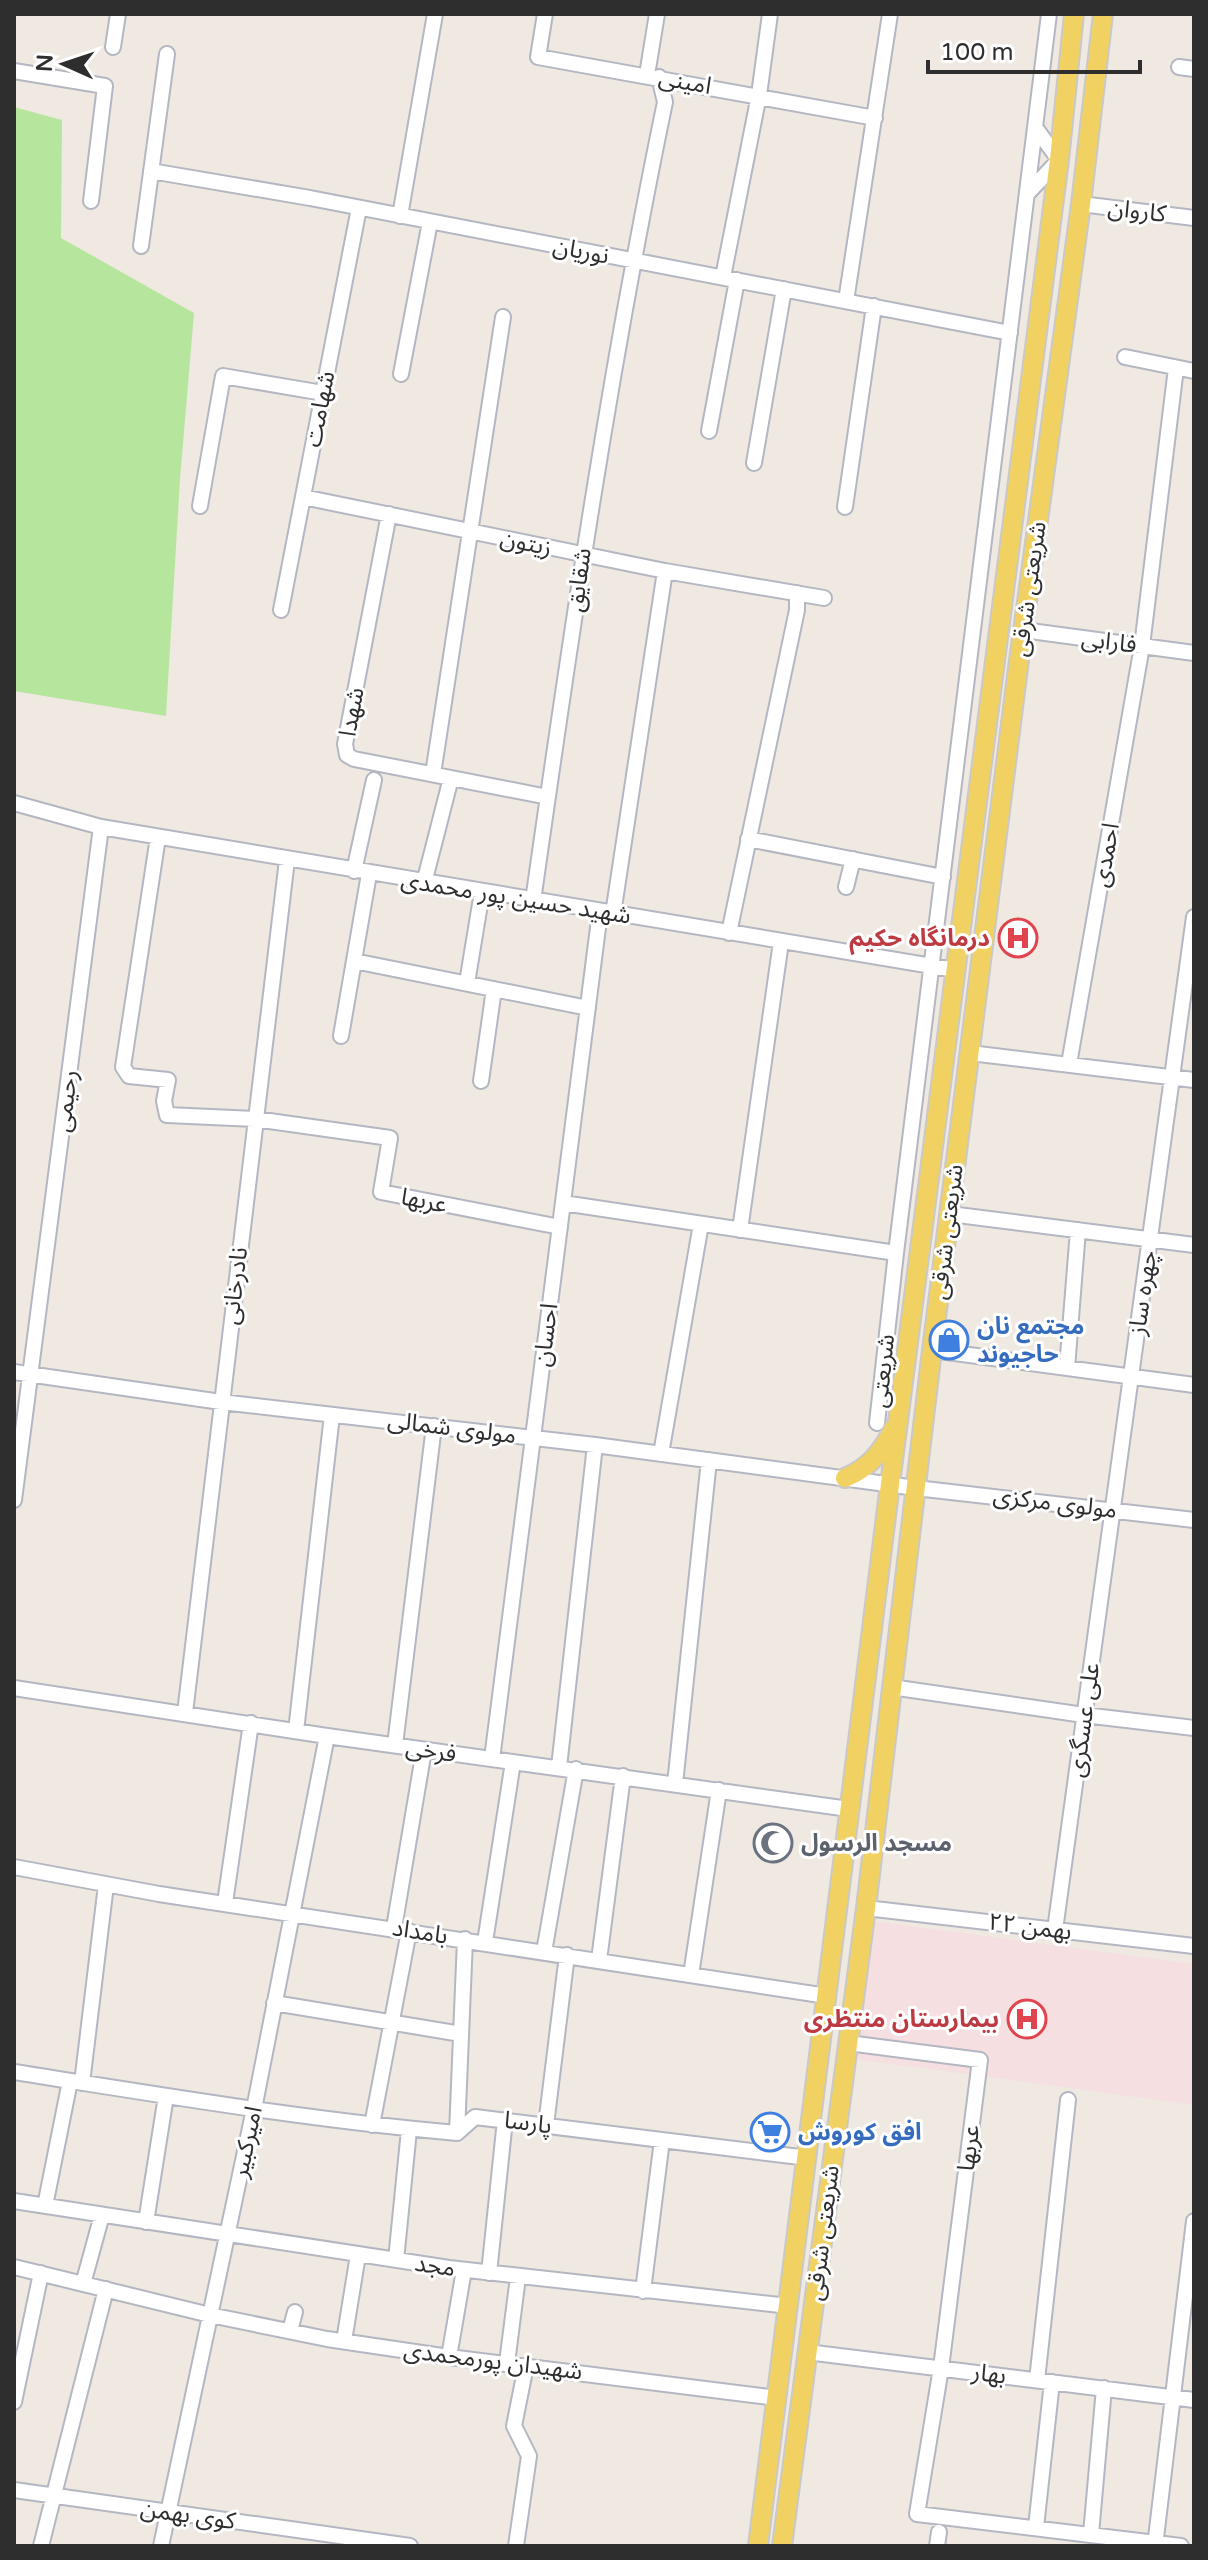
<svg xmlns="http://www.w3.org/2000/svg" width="1208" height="2560" viewBox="0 0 1208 2560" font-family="'Varela Round','Noto Sans Arabic',sans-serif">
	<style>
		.medical { fill: #f5dfe0 }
		.green { fill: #b6e59e }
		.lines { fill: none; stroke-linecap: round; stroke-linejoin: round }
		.minor-casing { stroke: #b4b7c1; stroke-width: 18 }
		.major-casing { stroke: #c9c9c9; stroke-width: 22 }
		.minor { stroke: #fff; stroke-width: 14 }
		.major { stroke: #f2d163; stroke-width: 18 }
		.labels { text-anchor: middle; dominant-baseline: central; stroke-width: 6; stroke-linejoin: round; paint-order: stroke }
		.street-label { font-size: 24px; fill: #2e2e2e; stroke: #fff }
		.health-label { font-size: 24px; font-weight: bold; fill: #be3a42; stroke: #fff; text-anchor: end }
		.shop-label { font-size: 24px; font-weight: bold; fill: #366cbe; stroke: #fff; text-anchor: start }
		.worship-label { font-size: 24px; font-weight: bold; fill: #5b616d; stroke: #fff; text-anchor: start }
	</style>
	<rect width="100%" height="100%" fill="#efe9e1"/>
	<path class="medical" d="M873,1921L1194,1964V2105L855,2059Z"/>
	<path class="green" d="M14,107L62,120L61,238L194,313L180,479L166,716L14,691Z"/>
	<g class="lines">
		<g class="minor-casing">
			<path id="minor" d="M545,14L538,57L875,118
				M113,47L118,14
				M1179,67L1194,69
				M14,71L105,86L91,201
				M647,75L657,14
				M151,171L310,198L1010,333
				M1027,194L1059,160L1035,127
				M1081,204L1194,218
				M400,216L435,14
				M141,246L167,54
				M723,277L759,95L770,14
				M846,301L890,14
				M1125,357L1194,371
				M401,374L430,222
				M709,431L737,280
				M754,463L784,289
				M303,497L665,571L824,598
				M200,506L223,376L323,393
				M845,507L874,306
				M389,514L345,744L347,755L354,759L548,797
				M281,610L359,208
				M1023,630L1194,653
				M433,774L503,317
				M14,803L101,827L956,970
				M158,837L123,1067L129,1076L168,1080L164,1101L167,1115L255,1119L390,1138L381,1192L560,1227
				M748,839L943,877
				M354,871L374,780
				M424,883L451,778
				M846,887L853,859
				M533,901C571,633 610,367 665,102L659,77
				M613,914L665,571
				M729,933L797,610V593
				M354,961L588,1008
				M467,983L482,892
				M341,1036L369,874
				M970,1053L1194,1080
				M1069,1064L1142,646L1176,368
				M481,1081L494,989
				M563,1203L896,1253
				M950,1214L1194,1245
				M740,1230L781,942
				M932,1350L1194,1385
				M1067,1368L1078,1230
				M14,1372L221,1402L595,1445L916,1488L1194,1520
				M877,1423L896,1253L1049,14
				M661,1454L701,1224
				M14,1500L101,827
				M891,1687L1084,1715L1194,1728
				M14,1688L327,1736L849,1809
				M185,1713L287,860
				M296,1731L332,1415
				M395,1745L434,1426
				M492,1759L600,912
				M559,1767L595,1445
				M675,1784L709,1460
				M14,1867L159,1894L827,1996
				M225,1903L251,1723
				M866,1908L1194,1946
				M394,1928L424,1750
				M1055,1930L1194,917
				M485,1942L513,1762
				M544,1952L576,1769
				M599,1960L623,1776
				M691,1975L719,1790
				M274,2003L461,2034
				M848,2043L980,2060L941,2368L917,2514L1181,2546
				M14,2072C161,2095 308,2120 457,2133L475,2117L808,2158
				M82,2083L106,1885
				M372,2125L409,1931
				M546,2125L567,1955
				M457,2133L465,1939
				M14,2201L449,2268L789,2306
				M45,2206L70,2081
				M146,2222L166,2096
				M396,2260L409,2130
				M14,2267L210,2315L327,2339L449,2357L777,2398
				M489,2273L505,2120
				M83,2284L102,2215
				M643,2291L662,2140
				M290,2331L295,2312
				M344,2341L358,2255
				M807,2352L1194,2400
				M449,2357L464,2270
				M507,2363L518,2277
				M1037,2380L1068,2100
				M14,2402L41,2273
				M14,2490L410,2546
				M1036,2527L1052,2382
				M1091,2534L1104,2388
				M41,2546L106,2289
				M161,2546L254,2109L327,1736
				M516,2546L529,2456L514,2426L526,2366
				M937,2546L939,2532
				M1155,2546L1194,2221"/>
		</g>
		<g class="major-casing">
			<path id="major" d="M845,1478C869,1468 882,1452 894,1428
				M758,2546L890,1484L1059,160L1074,14
				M782,2546L866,1908L932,1350L1018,668L1081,204L1103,14"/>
		</g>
		<use href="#minor" class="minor"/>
		<use href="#major" class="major"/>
	</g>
	<defs>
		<g id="hospital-ring" transform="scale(2)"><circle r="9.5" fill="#fff" stroke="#e0444e" stroke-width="1.5"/><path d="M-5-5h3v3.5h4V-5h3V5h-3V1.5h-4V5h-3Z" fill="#e0444e"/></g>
		<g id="shop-ring" transform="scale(2)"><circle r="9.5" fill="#fff" stroke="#3f7fe0" stroke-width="1.5"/><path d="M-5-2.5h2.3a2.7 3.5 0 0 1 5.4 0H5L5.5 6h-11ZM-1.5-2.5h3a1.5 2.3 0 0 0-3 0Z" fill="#3f7fe0"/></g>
		<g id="mosque-ring" transform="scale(2)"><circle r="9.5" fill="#fff" stroke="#6b7280" stroke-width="1.5"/><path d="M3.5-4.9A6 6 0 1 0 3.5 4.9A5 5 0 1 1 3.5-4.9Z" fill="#6b7280"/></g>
		<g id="supermarket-ring" transform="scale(2)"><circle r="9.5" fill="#fff" stroke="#3f7fe0" stroke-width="1.5"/><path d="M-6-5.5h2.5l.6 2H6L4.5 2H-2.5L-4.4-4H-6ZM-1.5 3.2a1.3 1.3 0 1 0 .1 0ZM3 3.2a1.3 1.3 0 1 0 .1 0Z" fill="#3f7fe0"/></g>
	</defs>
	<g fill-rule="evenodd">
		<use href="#hospital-ring" x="1018" y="938"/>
		<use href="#shop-ring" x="949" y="1340"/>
		<use href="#mosque-ring" x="773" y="1843"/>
		<use href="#hospital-ring" x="1027" y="2019"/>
		<use href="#supermarket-ring" x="770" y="2132"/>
	</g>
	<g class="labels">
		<g class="street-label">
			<text transform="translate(685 82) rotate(10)">امینی</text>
			<text transform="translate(1137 211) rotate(7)">کاروان</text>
			<text transform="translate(581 251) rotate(11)">نوریان</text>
			<text transform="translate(320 409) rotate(-79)">شهامت</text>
			<text transform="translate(526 543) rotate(12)">زیتون</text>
			<text transform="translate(579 580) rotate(-82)">شقایق</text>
			<text transform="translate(1029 589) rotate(-82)">شریعتی شرقی</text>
			<text transform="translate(1109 642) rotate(7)">فارابی</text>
			<text transform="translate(352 712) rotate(-80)">شهدا</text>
			<text transform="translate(1106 855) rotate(-80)">احمدی</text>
			<text transform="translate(516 898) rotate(9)">شهید حسین پور محمدی</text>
			<text transform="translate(66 1101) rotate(-83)">رحیمی</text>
			<text transform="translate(424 1201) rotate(11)">عربها</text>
			<text transform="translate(947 1232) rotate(-83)">شریعتی شرقی</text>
			<text transform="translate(235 1286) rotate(-83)">نادرخانی</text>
			<text transform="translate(1143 1293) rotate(-82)">چهره ساز</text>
			<text transform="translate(546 1335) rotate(-83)">احسان</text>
			<text transform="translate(883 1371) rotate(-84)">شریعتی</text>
			<text transform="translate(452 1428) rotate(7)">مولوی شمالی</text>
			<text transform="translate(1055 1503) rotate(7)">مولوی مرکزی</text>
			<text transform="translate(1084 1720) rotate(-82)">علی عسگری</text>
			<text transform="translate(431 1751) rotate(8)">فرخی</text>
			<text transform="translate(1030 1927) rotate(7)">۲۲ بهمن</text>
			<text transform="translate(420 1932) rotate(9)">بامداد</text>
			<text transform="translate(528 2123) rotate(7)">پارسا</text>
			<text transform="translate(247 2142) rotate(-78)">امیرکبیر</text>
			<text transform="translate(969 2148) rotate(-83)">عربها</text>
			<text transform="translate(823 2233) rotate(-83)">شریعتی شرقی</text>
			<text transform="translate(435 2266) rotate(8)">مجد</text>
			<text transform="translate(493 2361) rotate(7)">شهیدان پورمحمدی</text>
			<text transform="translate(989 2374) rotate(7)">بهار</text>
			<text transform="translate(188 2515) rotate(8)">کوی بهمن</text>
		</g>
		<g class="health-label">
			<text x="990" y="938">درمانگاه حکیم</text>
			<text x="999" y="2019">بیمارستان منتظری</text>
		</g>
		<g class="shop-label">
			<text x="977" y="1326">مجتمع نان<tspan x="977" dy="28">حاجیوند</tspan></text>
			<text x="798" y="2132">افق کوروش</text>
		</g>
		<g class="worship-label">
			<text x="801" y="1843">مسجد الرسول</text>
		</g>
	</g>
	<rect width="1208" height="2560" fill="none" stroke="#2e2e2e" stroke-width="32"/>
	<g transform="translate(64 64) rotate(273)" stroke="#ffffff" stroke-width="6" paint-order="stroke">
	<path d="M0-6L14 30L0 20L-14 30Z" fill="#2e2e2e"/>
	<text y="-12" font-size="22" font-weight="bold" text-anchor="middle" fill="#2e2e2e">N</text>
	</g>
	<path d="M928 60v12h212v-12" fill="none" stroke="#2e2e2e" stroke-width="4"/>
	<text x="940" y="60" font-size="24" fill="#2e2e2e" stroke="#ffffff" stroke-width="6" paint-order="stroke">100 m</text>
</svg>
